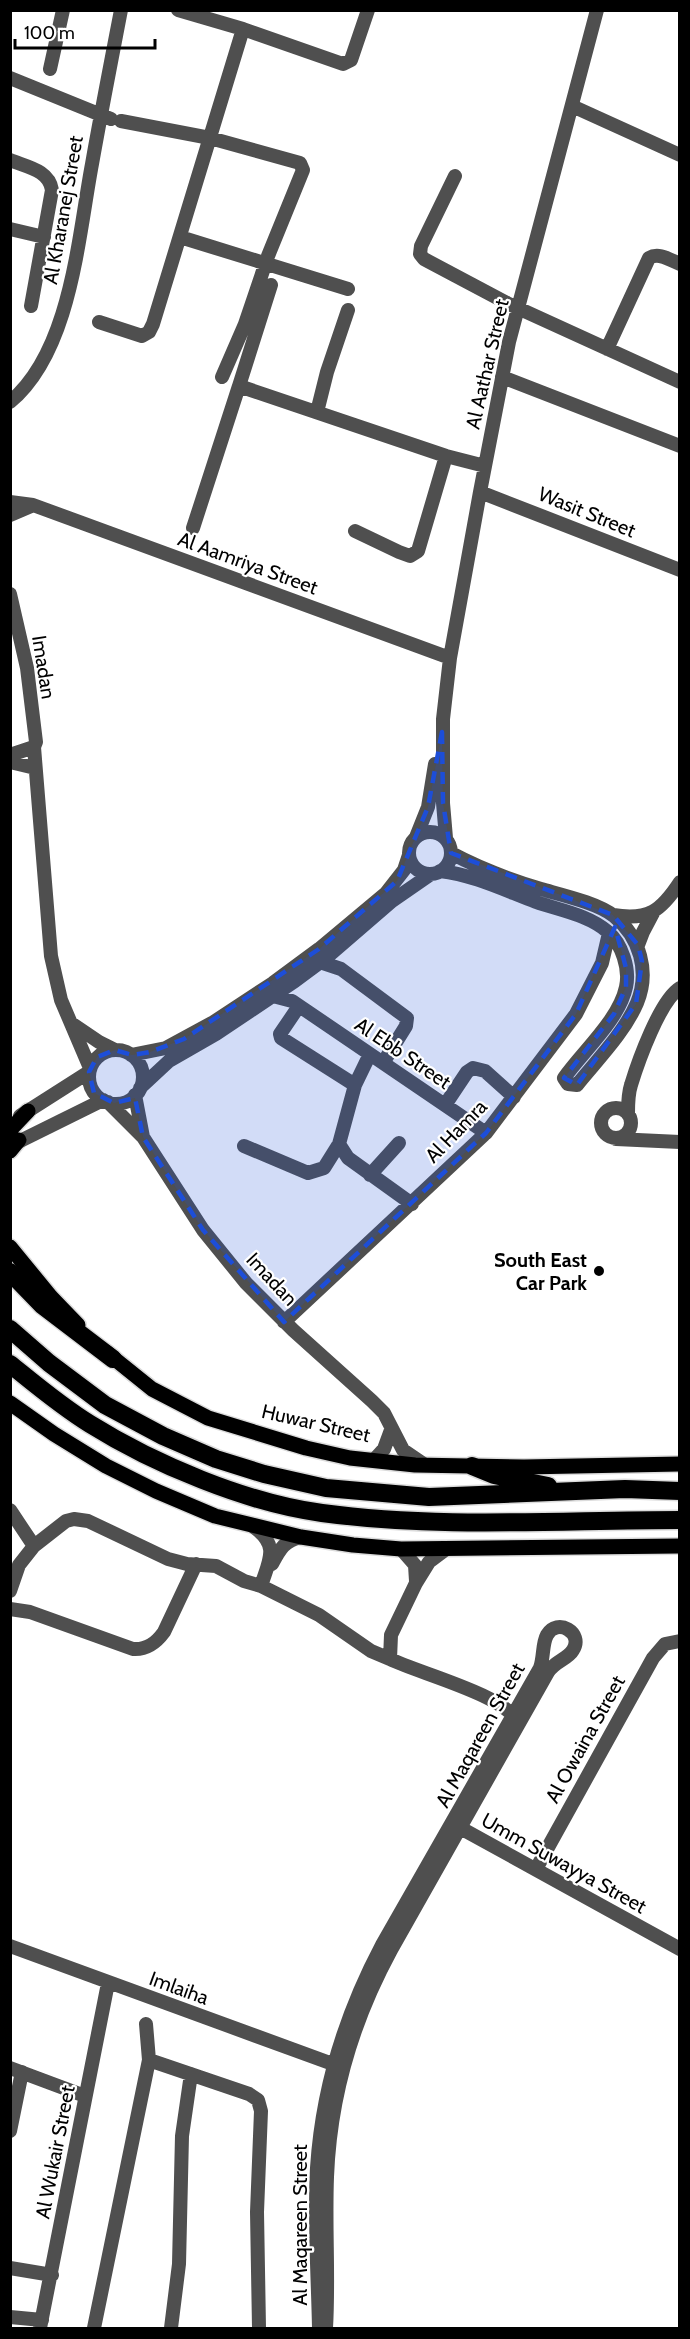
<svg xmlns="http://www.w3.org/2000/svg" width="690" height="2339" viewBox="0 0 690 2339" font-family="Cabin,sans-serif">
	<style>
		.lines { fill: none; stroke-linecap: round; stroke-linejoin: round }
		.major-casing { stroke: #dbdbdb; stroke-width: 18 }
		.highway-casing { stroke: #dbdbdb; stroke-width: 21 }
		.minor { stroke: #4f4f4f; stroke-width: 14 }
		.major { stroke: #000; stroke-width: 15 }
		.highway { stroke: #000; stroke-width: 18 }
		.marked { fill: #1d4ed8; fill-opacity: 0.2; stroke: #1d4ed8; stroke-width: 4.5; stroke-dasharray: 12 8; stroke-linejoin: round }
		.poi-dot { fill: #000; stroke: #fff; stroke-width: 2 }
		.labels { text-anchor: middle; dominant-baseline: central; stroke-width: 4.5; stroke-linejoin: round; paint-order: stroke }
		.street-label { font-size: 20px; fill: #000; stroke: #fff }
		.poi-label { font-size: 20px; font-weight: bold; fill: #000; stroke: #fff; text-anchor: end }
	</style>
	<rect width="100%" height="100%" fill="#fff"/>
	<g class="lines">
		<g class="major-casing">
			<path id="major" d="M10,1130L28,1111
				M10,1151L19,1140
				M10,1247L51,1297L78,1325
				M106,1352L152,1389L208,1418L306,1448L350,1458L415,1465L524,1467L680,1464
				M10,1403L54,1434L106,1466L156,1491L215,1516L301,1537L353,1545L401,1549L680,1546"/>
		</g>
		<g class="highway-casing">
			<path id="highway" d="M10,1272L42,1305L113,1359
				M10,1329L49,1363L105,1405L163,1436L216,1459L264,1474L326,1488L429,1497L625,1489L680,1491
				M10,1364C36,1385 62,1407 90,1424C154,1464 247,1503 322,1513C440,1529 560,1520 680,1520
				M472,1466L494,1475L548,1486"/>
		</g>
		<path class="minor" d="M178,10L243,29L343,64L351,60L368,10
			M50,69L63,10
			M10,78L111,119
			M572,106L680,155
			M121,121L210,138L300,163L303,170L268,256L245,324L222,377
			M10,160C27,167 49,170 52,190L31,306
			M455,176L421,246L420,254L424,259L507,303L680,382
			M10,229L44,237
			M180,237L348,289
			M99,322L142,336L149,332L153,324L243,29
			M607,349L649,258C659,252 670,260 680,264
			M502,377L680,446
			M239,386L271,285
			M10,402C71,351 78,238 92,164C101,113 111,62 121,10
			M317,412L327,372L348,310
			M480,492L680,570
			M10,502L33,505L450,658
			M10,515L31,506
			M193,528L239,386L446,456L485,466
			M355,531L399,552L410,556L418,551L446,456
			M10,594L27,668L36,742L34,747L51,956L61,1000L90,1068
			M10,755L34,747
			M10,762L35,768
			M409 853a21 21 0 1 1 42 0a21 21 0 1 1-42 0Z
			M416,837L428,807L435,764
			M446,838L443,803V719L450,658L480,492L509,342L597,10
			M440,871C474,875 504,890 536,902C559,910 589,915 608,932C622,944 630,969 626,987C619,1020 583,1051 564,1078L568,1084L577,1085C598,1059 624,1033 637,1003C650,972 640,937 614,916C598,903 562,895 541,889C511,880 479,868 451,853
			M613,915C648,921 661,911 680,882
			M638,945L643,932L653,913
			M320,962L341,969L407,1018L406,1026L383,1063
			M273,996L292,1001L486,1133
			M299,1006L280,1034L281,1038L355,1085
			M71,1023L99,1042L115,1050
			M89 1077a27 27 0 1 1 54 0a27 27 0 1 1-54 0Z
			M370,1054L355,1085L339,1144L348,1158L412,1204
			M131,1055L166,1048L212,1023L273,983L319,949L386,893L404,870L409,855
			M140,1088L169,1061L216,1034L295,981L326,958L392,901L431,874
			M135,1095L143,1137
			M108,1102L143,1137L203,1230L246,1283L293,1330L372,1401L384,1413L403,1450L425,1465
			M445,1105L467,1072L473,1068L485,1071L514,1097
			M601 1123a15 15 0 1 1 30 0a15 15 0 1 1-30 0Z
			M628,1113C628,1104 628,1094 631,1085C638,1062 660,1000 680,988
			M20,1116L89,1072
			M616,1139L680,1142
			M10,1146L103,1100
			M244,1146L308,1173L324,1168L339,1144
			M370,1175L399,1143
			M284,1322L486,1133L576,1014L602,963L609,933
			M374,1460L384,1449L391,1430
			M10,1510L34,1546
			M254,1527C280,1546 269,1560 261,1586L319,1615L371,1651L390,1659
			M401,1549L415,1565L416,1581
			M445,1550L429,1562L416,1583L391,1635L390,1659C418,1673 506,1695 517,1722
			M272,1564C280,1549 284,1541 301,1537
			M10,1591L19,1565L34,1546L66,1521L74,1519L88,1521L168,1559L187,1564L216,1566L244,1581L261,1586
			M10,1609L30,1612L133,1649C147,1650 156,1643 164,1632L196,1564
			M455,1825L680,1949
			M536,1869L653,1658L665,1644L680,1641
			M10,1946L341,2067
			M149,2060L249,2094L258,2100L261,2111L257,2212L259,2328
			M10,2068L85,2096
			M10,2131L22,2072
			M10,2268L52,2275
			M10,2317L42,2320
			M40,2328L108,1983
			M94,2328L149,2060L146,2024
			M171,2328L179,2264L182,2136L191,2074
			M319,2328C318,2275 314,2221 317,2168C322,2090 345,2015 382,1945L540,1668C544,1657 542,1644 547,1635C557,1617 584,1633 573,1650C568,1659 555,1661 548,1672L391,1950C353,2020 330,2097 327,2177C325,2228 329,2278 326,2328"/>
		<use href="#major" class="major"/>
		<use href="#highway" class="highway"/>
	</g>
	<path class="marked" d="M442,732L443,803L451,853L613,915L638,945L642,961L636,1004L577,1085L564,1078L614,1014L626,987V968L615,927L576,1014L486,1133L284,1322L203,1230L143,1137L135,1098L114,1103L94,1093L89,1072L97,1057L115,1050L132,1055L150,1052L184,1039L319,949L397,881L428,807Z"/>
	<circle class="poi-dot" cx="599" cy="1271" r="6"/>
	<g class="labels">
		<g class="street-label">
			<text transform="translate(63 210) rotate(-80)">Al Kharanej Street</text>
			<text transform="translate(487 364) rotate(-77)">Al Aathar Street</text>
			<text transform="translate(587 512) rotate(22)">Wasit Street</text>
			<text transform="translate(248 563) rotate(20)">Al Aamriya Street</text>
			<text transform="translate(44 667) rotate(81)">Imadan</text>
			<text transform="translate(403 1053) rotate(34)">Al Ebb Street</text>
			<text transform="translate(456 1131) rotate(-46)">Al Hamra</text>
			<text transform="translate(272 1279) rotate(47)">Imadan</text>
			<text transform="translate(316 1423) rotate(13)">Huwar Street</text>
			<text transform="translate(480 1735) rotate(-61)">Al Maqareen Street</text>
			<text transform="translate(585 1739) rotate(-61)">Al Owaina Street</text>
			<text transform="translate(564 1863) rotate(29)">Umm Suwayya Street</text>
			<text transform="translate(179 1988) rotate(20)">Imlaiha</text>
			<text transform="translate(55 2152) rotate(-79)">Al Wukair Street</text>
			<text transform="translate(300 2225) rotate(-90)">Al Maqareen Street</text>
		</g>
		<g class="poi-label">
			<text x="587" y="1260">South East<tspan x="587" dy="23">Car Park</tspan></text>
		</g>
	</g>
	<rect width="690" height="2339" fill="none" stroke="#000000" stroke-width="24"/>
	<path d="M15 39v9h140v-9" fill="none" stroke="#000000" stroke-width="3"/>
	<text x="24" y="39" font-size="18" fill="#000000" stroke="#ffffff" stroke-width="4.5" paint-order="stroke">100 m</text>
</svg>
